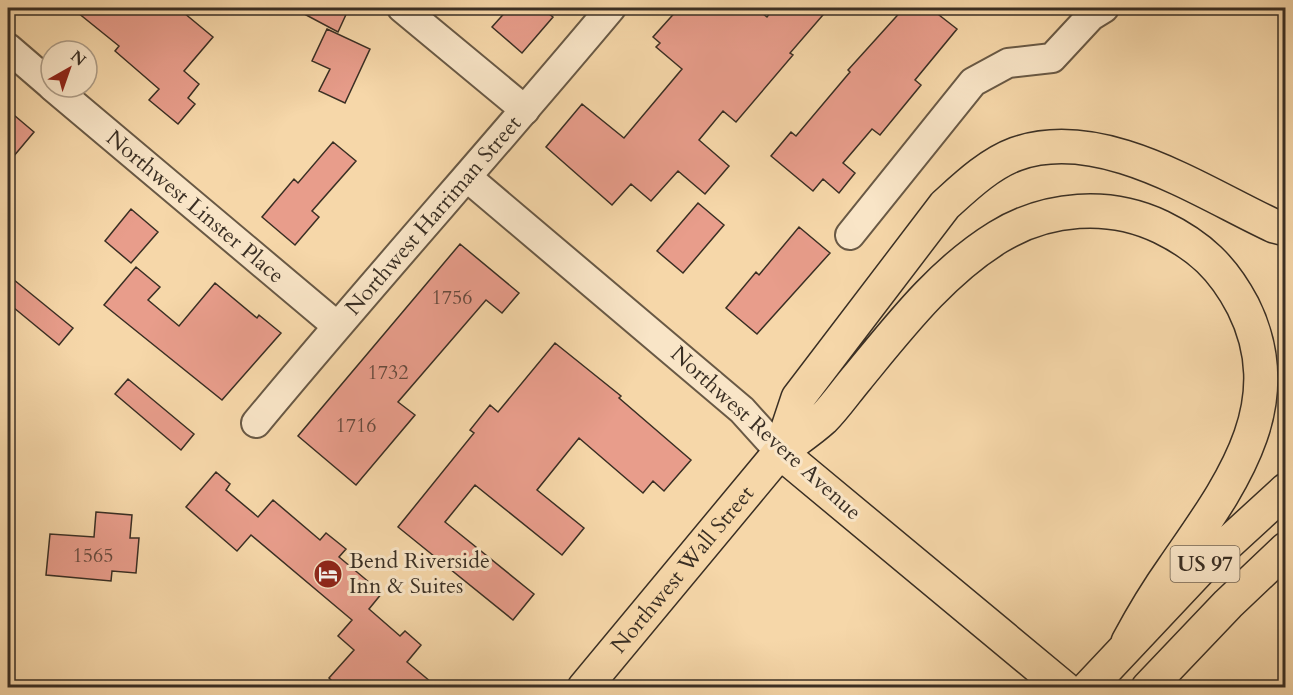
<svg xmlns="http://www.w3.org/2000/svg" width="1293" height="695" viewBox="0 0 1293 695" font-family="Cardo,serif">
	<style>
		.building { fill: #e89d8b; stroke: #3a2f24; stroke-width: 1.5 }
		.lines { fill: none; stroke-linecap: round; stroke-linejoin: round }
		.minor-casing { stroke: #695945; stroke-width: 32 }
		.major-casing { stroke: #3a2f24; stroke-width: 36 }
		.highway-casing { stroke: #3a2f24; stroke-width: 36 }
		.minor { stroke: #f9e5c7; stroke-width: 28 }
		.major { stroke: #f6d7a9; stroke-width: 33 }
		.highway { stroke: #f6d7a9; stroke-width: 33 }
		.labels { text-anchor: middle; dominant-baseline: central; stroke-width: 6; stroke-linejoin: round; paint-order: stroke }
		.number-label { font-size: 20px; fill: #664a3e }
		.shield { fill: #f9e5c7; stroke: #736655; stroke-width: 1.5 }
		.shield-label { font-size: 21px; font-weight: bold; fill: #3a2f24 }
		.street-label { font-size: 22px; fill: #3a2f24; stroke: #f9e5c7 }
		.poi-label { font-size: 22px; fill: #3a2f24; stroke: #f9e5c7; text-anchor: start }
	</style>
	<rect width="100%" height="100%" fill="#f6d7a9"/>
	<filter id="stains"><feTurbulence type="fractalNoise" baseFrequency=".00333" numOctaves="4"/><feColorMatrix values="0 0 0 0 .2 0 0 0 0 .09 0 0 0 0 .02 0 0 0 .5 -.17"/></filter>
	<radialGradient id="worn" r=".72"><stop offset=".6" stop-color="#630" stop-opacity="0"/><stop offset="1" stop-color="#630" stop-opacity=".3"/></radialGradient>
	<path class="building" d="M72,8H178L213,37L184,71L199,84L188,98L195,104L178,124L149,100L159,89L115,51L119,46Z
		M293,8H349L338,32Z
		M509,8H541L553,17L522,53L492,27Z
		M679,8H756L767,17L774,8H829L790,53L793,55L736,122L723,111L699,140L729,166L705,194L678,171L651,201L631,184L612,205L546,147L582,104L624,138L682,69L656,47L660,43L653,37Z
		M904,8H930L957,29L915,80L921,85L880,135L872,129L843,163L855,173L839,193L823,179L813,191L771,156L791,132L796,136L850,72L848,70Z
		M327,29L370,49L345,103L319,91L330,69L312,61Z
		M8,110L34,132L8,163Z
		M333,142L356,161L312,211L319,217L295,245L262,217L294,179L298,183Z
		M698,203L724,225L683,273L657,251Z
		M131,209L158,232L131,263L105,241Z
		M799,227L830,253L757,334L726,308L756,272L759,275Z
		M460,244L519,293L502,313L486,300L423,373L398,402L415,415L356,485L298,436Z
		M136,267L160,287L148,300L179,326L215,283L257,318L259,315L281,333L222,400L104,305Z
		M8,275L73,328L59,345L8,303Z
		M555,343L621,396L619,398L691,460L664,491L653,481L643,493L579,438L537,490L584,528L562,555L475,485L445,522L534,594L513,620L398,527L474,433L470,430L490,405L498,412Z
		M128,379L194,434L181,450L115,394Z
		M216,472L230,484L226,490L258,517L273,500L320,540L326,533L346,549L339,557L382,593L369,609L400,636L405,631L421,645L407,662L437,687H338L329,678L354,650L338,636L352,620L251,535L237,551L186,507Z
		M96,512L132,515L130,538H139L136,573L112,571L111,581L46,575L50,534L94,537Z"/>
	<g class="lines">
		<g class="minor-casing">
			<g id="minor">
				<path d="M402,8L525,110"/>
				<path d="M8,48L51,85"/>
				<path id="s1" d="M53,87L337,326"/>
				<path d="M468,178L742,410L780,452"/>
				<path d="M850,235L973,82L1008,63L1052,58L1091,16L1104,8"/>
				<path id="s2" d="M256,423C372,283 494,148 611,8"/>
			</g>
		</g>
		<g class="major-casing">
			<g id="major">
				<path id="s3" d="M584,688L780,452L1064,688"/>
			</g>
		</g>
		<g class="highway-casing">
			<path id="highway" d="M780,452C794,441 810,431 823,419C835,407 846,391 857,378C899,327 941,272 998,237C1047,207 1109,202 1161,227C1200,246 1223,268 1243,306C1293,406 1228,488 1174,567C1157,591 1142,616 1128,642
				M780,452L798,398L945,205C966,186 989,164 1016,154C1101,124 1199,191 1274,226L1286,229
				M1088,688L1202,567L1286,490
				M1148,688L1228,604L1286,549"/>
		</g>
		<use href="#minor" class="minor"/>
		<use href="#major" class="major"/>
		<use href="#highway" class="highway"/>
	</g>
	<defs>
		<g id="hotel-disc" transform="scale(1.5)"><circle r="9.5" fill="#8f2418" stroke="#f9e5c7"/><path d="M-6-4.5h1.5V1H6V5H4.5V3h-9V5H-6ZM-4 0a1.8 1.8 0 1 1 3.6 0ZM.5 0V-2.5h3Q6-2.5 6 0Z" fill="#fff"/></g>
	</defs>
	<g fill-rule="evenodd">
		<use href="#hotel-disc" x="328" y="574"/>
	</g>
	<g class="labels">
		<g class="number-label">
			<text x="452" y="297">1756</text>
			<text x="388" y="372">1732</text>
			<text x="356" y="425">1716</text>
			<text x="93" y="555">1565</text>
		</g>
		<rect class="shield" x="1170.5" y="546" width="69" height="36" rx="4.5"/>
		<g class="shield-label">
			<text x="1205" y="564">US 97</text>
		</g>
		<g class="street-label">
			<text stroke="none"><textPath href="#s1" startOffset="186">Northwest Linster Place</textPath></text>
			<text stroke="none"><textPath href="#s2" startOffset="273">Northwest Harriman Street</textPath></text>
			<text transform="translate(766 433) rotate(42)">Northwest Revere Avenue</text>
			<text stroke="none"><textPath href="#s3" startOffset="154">Northwest Wall Street</textPath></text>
		</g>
		<g class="poi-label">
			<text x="349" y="561">Bend Riverside<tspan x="349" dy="25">Inn &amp; Suites</tspan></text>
		</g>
	</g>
	<rect width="1293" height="695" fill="none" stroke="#f6d7a9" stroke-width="30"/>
	<rect x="9" y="9" width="1275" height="677" fill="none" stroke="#3a2f24" stroke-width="3"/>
	<rect x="15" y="15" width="1263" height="665" fill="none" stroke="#3a2f24" stroke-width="1.5"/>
	<g transform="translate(69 69) rotate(40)"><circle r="28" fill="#f9e5c7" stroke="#ad9c86" stroke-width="1.5"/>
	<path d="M0-4.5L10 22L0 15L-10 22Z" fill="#8f2418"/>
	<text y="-9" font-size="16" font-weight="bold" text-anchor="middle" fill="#3a2f24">N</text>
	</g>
	<rect width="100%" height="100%" filter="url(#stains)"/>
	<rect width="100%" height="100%" fill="url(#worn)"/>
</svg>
